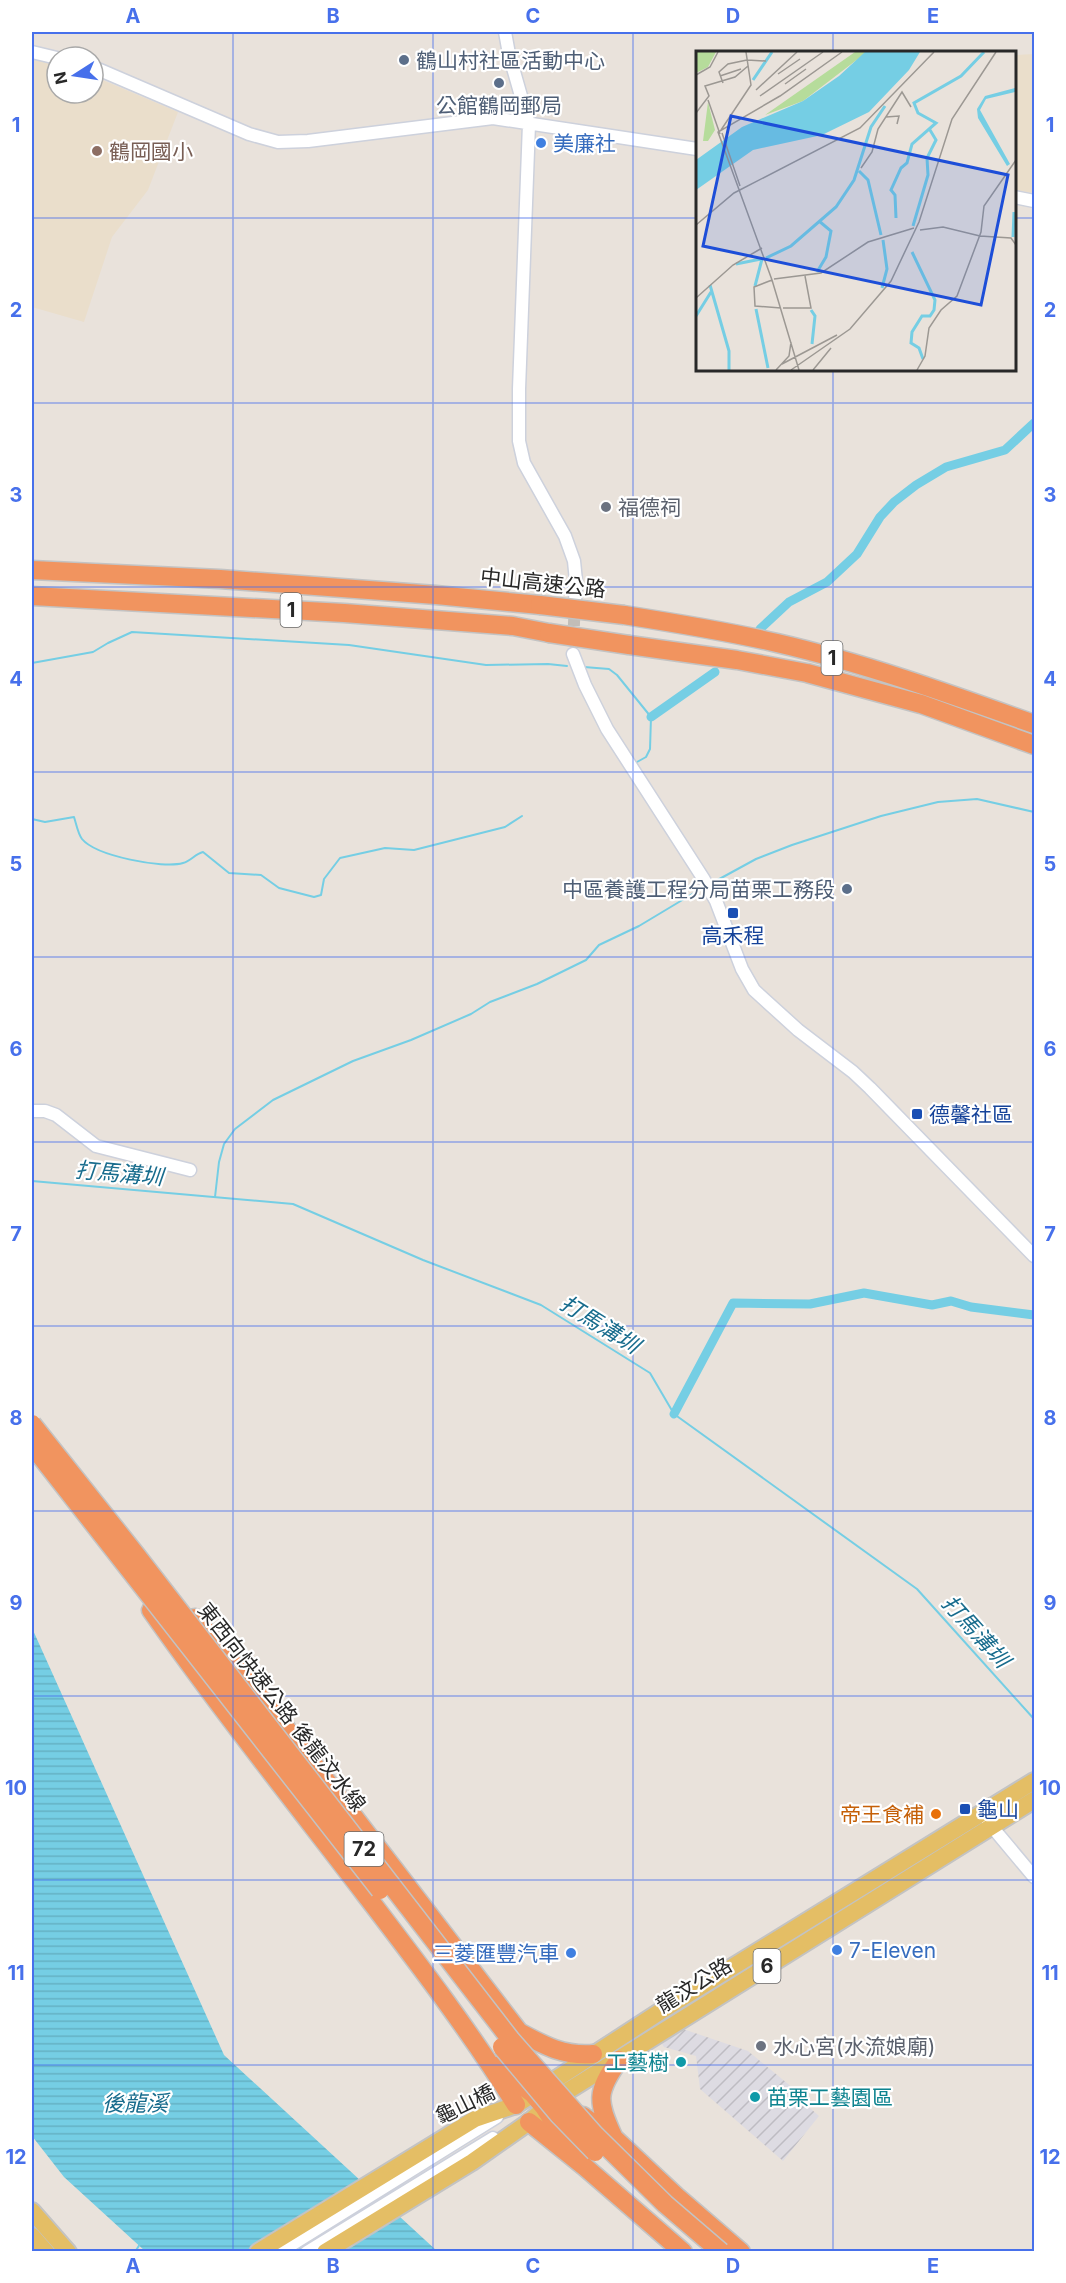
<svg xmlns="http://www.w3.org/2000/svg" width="1066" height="2283" viewBox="0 0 1066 2283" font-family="Inter,'Noto Sans TC',sans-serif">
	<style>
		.industrial { fill: url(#industrial-furrows) }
		.education { fill: #eadecb }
		.water { fill: url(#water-rules) }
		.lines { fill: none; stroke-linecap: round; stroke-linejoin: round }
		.stream { stroke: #75cee4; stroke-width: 2 }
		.canal { stroke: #75cee4; stroke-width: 9 }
		.minor-tunnel { stroke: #c2bdb7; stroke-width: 12; stroke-dasharray: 12 6; stroke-linecap: butt }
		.minor-casing { stroke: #cdd1dc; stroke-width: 15 }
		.major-casing { stroke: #c3c3c3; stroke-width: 20 }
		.highway-casing { stroke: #c3c3c3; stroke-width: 21 }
		.minor { stroke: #fff; stroke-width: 12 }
		.major { stroke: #e4be65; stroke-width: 16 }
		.highway { stroke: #f1945f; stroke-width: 18 }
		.highway-bridge-casing { stroke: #c3c3c3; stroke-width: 21; stroke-linecap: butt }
		.highway-bridge { stroke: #f1945f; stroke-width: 18 }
		.grid { fill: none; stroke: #4770eb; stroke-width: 1.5; stroke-opacity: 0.55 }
		.service-dot { fill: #5c6f8a; stroke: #fff; stroke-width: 2 }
		.shop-dot { fill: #3f7fe0; stroke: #fff; stroke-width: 2 }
		.education-dot { fill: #8d6e63; stroke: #fff; stroke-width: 2 }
		.worship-dot { fill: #6b7280; stroke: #fff; stroke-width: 2 }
		.transit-dot { fill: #1a4fb4; stroke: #fff; stroke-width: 2 }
		.food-dot { fill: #e8710a; stroke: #fff; stroke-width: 2 }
		.culture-dot { fill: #0f9aa8; stroke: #fff; stroke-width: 2 }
		.labels { text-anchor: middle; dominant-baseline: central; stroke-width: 4.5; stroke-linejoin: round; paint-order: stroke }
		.shield { fill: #fff; stroke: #686868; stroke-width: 1.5 }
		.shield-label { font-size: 20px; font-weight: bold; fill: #282828 }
		.service-label { font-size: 21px; fill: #4e5e75; stroke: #fff; text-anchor: start }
		.shop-label { font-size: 21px; fill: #366cbe; stroke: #fff; text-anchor: start }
		.education-label { font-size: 21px; fill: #785e54; stroke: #fff; text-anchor: start }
		.worship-label { font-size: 21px; fill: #5b616d; stroke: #fff; text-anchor: start }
		.street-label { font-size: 21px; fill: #282828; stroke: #fff }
		.transit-label { font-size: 21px; fill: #164399; stroke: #fff; text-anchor: start }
		.food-label { font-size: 21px; fill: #c56008; stroke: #fff; text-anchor: end }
		.culture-label { font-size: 21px; fill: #0d838f; stroke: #fff; text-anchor: end }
		.water-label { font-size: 22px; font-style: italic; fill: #186c8d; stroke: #fff }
		.inset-river { fill: none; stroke: #75cee4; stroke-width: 3 }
		.inset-road { fill: none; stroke: #9c9893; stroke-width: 1.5 }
		.view { fill: #1d4ed8; fill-opacity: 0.15; stroke: #1d4ed8; stroke-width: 3 }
		.inset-edge { fill: none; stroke: #282828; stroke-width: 3 }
		.neatline { fill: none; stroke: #4770eb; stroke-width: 2 }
		.grid-label { font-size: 20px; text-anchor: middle; font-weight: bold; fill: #4770eb }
	</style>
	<defs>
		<pattern id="industrial-furrows" width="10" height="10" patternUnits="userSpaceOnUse" patternTransform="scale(1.5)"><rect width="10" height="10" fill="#dddbe2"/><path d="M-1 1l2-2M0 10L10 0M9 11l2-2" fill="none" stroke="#bebcc2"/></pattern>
		<pattern id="water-rules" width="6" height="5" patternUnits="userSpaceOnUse" patternTransform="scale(1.5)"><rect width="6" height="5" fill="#75cee4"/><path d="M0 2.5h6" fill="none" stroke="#65b1c4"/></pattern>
	</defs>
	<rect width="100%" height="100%" fill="#e9e2db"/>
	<path class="industrial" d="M683,2029L748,2051L799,2093L802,2101L819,2116L783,2161L700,2089L696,2056L664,2047L662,2044Z"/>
	<path class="education" d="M1034,54V193L1014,190V55Z
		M32,59L57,66V93H93V76L178,112L148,190L112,237L84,322L32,307Z"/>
	<path class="water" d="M32,1628L224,2055L437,2251H145L64,2177L32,2136Z"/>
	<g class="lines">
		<path class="stream" d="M32,663L93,652L108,643L132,632L349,645L486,665L548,664L567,666
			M584,667L609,669L617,675L651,717L650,749L646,757L637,762
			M32,819L45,822L74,817C76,823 78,834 82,839C96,856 163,869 183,863C191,861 195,854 203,852L229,873L261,875L279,888L314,897L321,895L324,879L340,858L385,848L414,850L505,827L522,816
			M712,883L756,859L792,845L881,816L938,802L977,799L1034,812
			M32,1181L293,1204L423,1260L541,1305L650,1373L674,1414L917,1589L1034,1719
			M215,1197L219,1162L224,1144L235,1129L273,1100L353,1061L411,1040L471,1014L490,1002L537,984L586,960L599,945L639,926L704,887
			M135,2252L140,2244"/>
		<path class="canal" d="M760,629L789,602L827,582L857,554L880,517L894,502L916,485L946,467L1005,450L1034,423
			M651,717L715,672
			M674,1414L733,1303L810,1304L864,1293L932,1305L951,1301L971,1307L1034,1315"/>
		<path class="minor-tunnel" d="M573,644L575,602"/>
		<g class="minor-casing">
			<path id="minor" d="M505,32L509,54L529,124L519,389V441L524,463L565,536L574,561L576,581L575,601
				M32,52L57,58
				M93,67L249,134L278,142L308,141L493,118L697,149
				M1014,197L1034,201
				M573,654L585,685L607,729L703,878L716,901L742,969L754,990L798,1030L853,1072L870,1088L1034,1256
				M32,1111H45L56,1115L96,1146L190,1170
				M988,1822L1034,1877
				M280,2252L497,2117
				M307,2252L493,2138"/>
		</g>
		<g class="major-casing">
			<path id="major" d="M32,2211L68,2252
				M32,2236L46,2252
				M258,2252L475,2119L516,2105L661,2011L1034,1781
				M325,2252L472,2162L529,2122L558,2097L1034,1800"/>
		</g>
		<g class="highway-casing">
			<path id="highway" d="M32,570L220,579L436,595L540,605
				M32,596L344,613L513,626L549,633
				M624,615C675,623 726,631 777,643C864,663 950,694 1034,724
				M629,645L737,660L807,673L921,704L1034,745
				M151,1610C219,1707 293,1800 365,1894C417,1962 470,2031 516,2105
				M195,1618L278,1718L519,2032C545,2046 563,2056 593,2054
				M496,2066L532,2093L544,2107L571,2149
				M583,2116L614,2138L676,2196L741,2252
				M529,2122L585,2167L683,2252
				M613,2136C597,2101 596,2092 619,2060"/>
		</g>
		<use href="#minor" class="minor"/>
		<use href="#major" class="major"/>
		<use href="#highway" class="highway"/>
		<g class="highway-bridge-casing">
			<path id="highway-bridge" d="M540,605L624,615
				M549,633L629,645
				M32,1424L137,1556L511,2040L594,2134L665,2204L721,2252
				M32,1445L380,1890
				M502,2047L559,2115L595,2152"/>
		</g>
		<use href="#highway-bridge" class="highway-bridge"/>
	</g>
	<path class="grid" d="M233,32V2252M433,32V2252M633,32V2252M833,32V52M32,218H697M1014,218H1034M833,369V2252M32,403H1034M32,587H1034M32,772H1034M32,957H1034M32,1142H1034M32,1326H1034M32,1511H1034M32,1696H1034M32,1880H1034M32,2065H1034"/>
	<g class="service-dot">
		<circle cx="404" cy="60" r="6"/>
		<circle cx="499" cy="83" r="6"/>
		<circle cx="847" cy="889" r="6"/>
	</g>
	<g class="shop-dot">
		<circle cx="541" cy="143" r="6"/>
		<circle cx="837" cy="1950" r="6"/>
		<circle cx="571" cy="1953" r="6"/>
	</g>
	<circle class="education-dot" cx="97" cy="151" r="6"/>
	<g class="worship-dot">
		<circle cx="606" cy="507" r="6"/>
		<circle cx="761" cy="2046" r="6"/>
	</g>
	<g class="transit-dot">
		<rect x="727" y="907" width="12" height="12" rx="3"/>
		<rect x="911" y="1108" width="12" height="12" rx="3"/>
		<rect x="959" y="1803" width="12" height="12" rx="3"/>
	</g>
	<circle class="food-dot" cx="936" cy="1814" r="6"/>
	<g class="culture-dot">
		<circle cx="681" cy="2062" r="6"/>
		<circle cx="755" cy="2097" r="6"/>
	</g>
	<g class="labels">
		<g class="shield">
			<rect x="280.5" y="593" width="21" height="34" rx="4.5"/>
			<rect x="821.5" y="641" width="21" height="34" rx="4.5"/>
			<rect x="344.5" y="1832" width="39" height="34" rx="4.5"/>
			<rect x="753.5" y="1949" width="27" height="34" rx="4.5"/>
		</g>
		<g class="shield-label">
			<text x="291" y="610">1</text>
			<text x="832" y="658">1</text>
			<text x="364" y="1849">72</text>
			<text x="767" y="1966">6</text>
		</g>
		<g class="service-label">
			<text x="416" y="60">鶴山村社區活動中心</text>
			<text x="499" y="105" text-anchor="middle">公館鶴岡郵局</text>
			<text x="835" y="889" text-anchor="end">中區養護工程分局苗栗工務段</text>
		</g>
		<g class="shop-label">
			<text x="553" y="143">美廉社</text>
			<text x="849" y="1950">7-Eleven</text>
			<text x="559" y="1953" text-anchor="end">三菱匯豐汽車</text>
		</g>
		<g class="education-label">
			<text x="109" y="151">鶴岡國小</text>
		</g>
		<g class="worship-label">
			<text x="618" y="507">福德祠</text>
			<text x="773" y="2046">水心宮(水流娘廟)</text>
		</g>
		<g class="street-label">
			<text transform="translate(543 583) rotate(6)">中山高速公路</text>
			<text transform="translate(282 1707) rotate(52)">東西向快速公路 後龍汶水線</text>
			<text transform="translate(694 1985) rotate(-32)">龍汶公路</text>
			<text transform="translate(465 2104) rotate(-26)">龜山橋</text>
		</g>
		<g class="transit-label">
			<text x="733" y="935" text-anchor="middle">高禾程</text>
			<text x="929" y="1114">德馨社區</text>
			<text x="977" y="1809">龜山</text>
		</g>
		<g class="food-label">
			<text x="924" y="1814">帝王食補</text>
		</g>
		<g class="culture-label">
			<text x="669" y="2062">工藝樹</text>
			<text x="767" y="2097" text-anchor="start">苗栗工藝園區</text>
		</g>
		<g class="water-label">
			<text transform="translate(119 1173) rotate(5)">打馬溝圳</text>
			<text transform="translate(600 1324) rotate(32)">打馬溝圳</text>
			<text transform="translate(976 1631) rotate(48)">打馬溝圳</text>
			<text x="135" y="2103">後龍溪</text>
		</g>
	</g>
	<g transform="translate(696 51)">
		<rect width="320" height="320" fill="#e9e2db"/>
		<path d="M0,1H20L12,16L0,22ZM159,1H171L107,50L69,64ZM12,51L19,79L12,90H7Z" fill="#b6dc9b"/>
		<path d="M169,1H224L213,19L173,61L126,84L57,99L0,139V109L46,76L107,50L143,25ZM319,37V41L290,48L284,59L314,113L311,115L282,67L281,58L289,45Z" fill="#75cee4"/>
		<path class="inset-river" d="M57,29L76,1M163,120L172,129L185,184M200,167L199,144L195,139L205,117L211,112L216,93L240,72L222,62L218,52L265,25L288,1M217,175L232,124L231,107L240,89L234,79M317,186L318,161M216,201L239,249L238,259L234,265H226L216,281L215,292L223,297L227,308M70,207L95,195L140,156L158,129L175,76L189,55M40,213L65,208M121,221L130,206L135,180L123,170M14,234L33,300V319M59,235L66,208M186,237L191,218L187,189M60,258L72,317M115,259L119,265L116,293M0,265L15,241"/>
		<path class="inset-road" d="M51,9L70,10M82,23L104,8M0,24L14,16L22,1M24,25L45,18M27,32L23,21L32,13L51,9M89,33L110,18M60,39L101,1M64,45L127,1M12,49L24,83M0,62L13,45L9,35L39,26L52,15M190,66L203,65L201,73M25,79L55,34L50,1M26,82L44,135M165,117L176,101L182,78L206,41L215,56M0,174L38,142L164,77L238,1M224,179L247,176L284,185L315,187L320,194M78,228L125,222L172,191L218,177M76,229L58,236L59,255L85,257M0,247L37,214L66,197M87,257H115L109,225M86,313L141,284M80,319L93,305L95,291M95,319L154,278L195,230L223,171L256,68L300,1M103,319L76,229L22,81L84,45L146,1M117,319L135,297M221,319L229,305L233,277L245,259L261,245L285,181L288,155L320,109"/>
		<path class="view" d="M35,65L312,124L285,254L7,195Z"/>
		<rect width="320" height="320" class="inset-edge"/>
	</g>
	<rect width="1066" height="2283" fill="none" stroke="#ffffff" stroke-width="66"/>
	<g transform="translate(75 75) rotate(258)"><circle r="28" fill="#ffffff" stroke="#a9a9a9" stroke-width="1.5"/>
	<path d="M0-4.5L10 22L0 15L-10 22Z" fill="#4770eb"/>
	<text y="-9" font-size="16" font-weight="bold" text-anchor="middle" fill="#282828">N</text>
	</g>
	<rect x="33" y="33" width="1000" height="2217" class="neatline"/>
	<g class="grid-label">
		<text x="133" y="23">A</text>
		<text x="333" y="23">B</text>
		<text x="533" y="23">C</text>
		<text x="733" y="23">D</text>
		<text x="933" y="23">E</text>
		<text x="16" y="132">1</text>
		<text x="1050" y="132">1</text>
		<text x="16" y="317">2</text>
		<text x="1050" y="317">2</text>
		<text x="16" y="502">3</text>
		<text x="1050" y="502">3</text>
		<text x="16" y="686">4</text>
		<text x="1050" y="686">4</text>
		<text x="16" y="871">5</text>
		<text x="1050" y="871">5</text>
		<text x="16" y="1056">6</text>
		<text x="1050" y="1056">6</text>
		<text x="16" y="1241">7</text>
		<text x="1050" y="1241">7</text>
		<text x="16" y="1425">8</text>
		<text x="1050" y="1425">8</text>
		<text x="16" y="1610">9</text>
		<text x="1050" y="1610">9</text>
		<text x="16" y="1795">10</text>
		<text x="1050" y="1795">10</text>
		<text x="16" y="1980">11</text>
		<text x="1050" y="1980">11</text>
		<text x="16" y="2164">12</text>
		<text x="1050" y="2164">12</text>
		<text x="133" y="2273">A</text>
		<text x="333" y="2273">B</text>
		<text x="533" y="2273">C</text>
		<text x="733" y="2273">D</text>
		<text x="933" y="2273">E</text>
	</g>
</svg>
